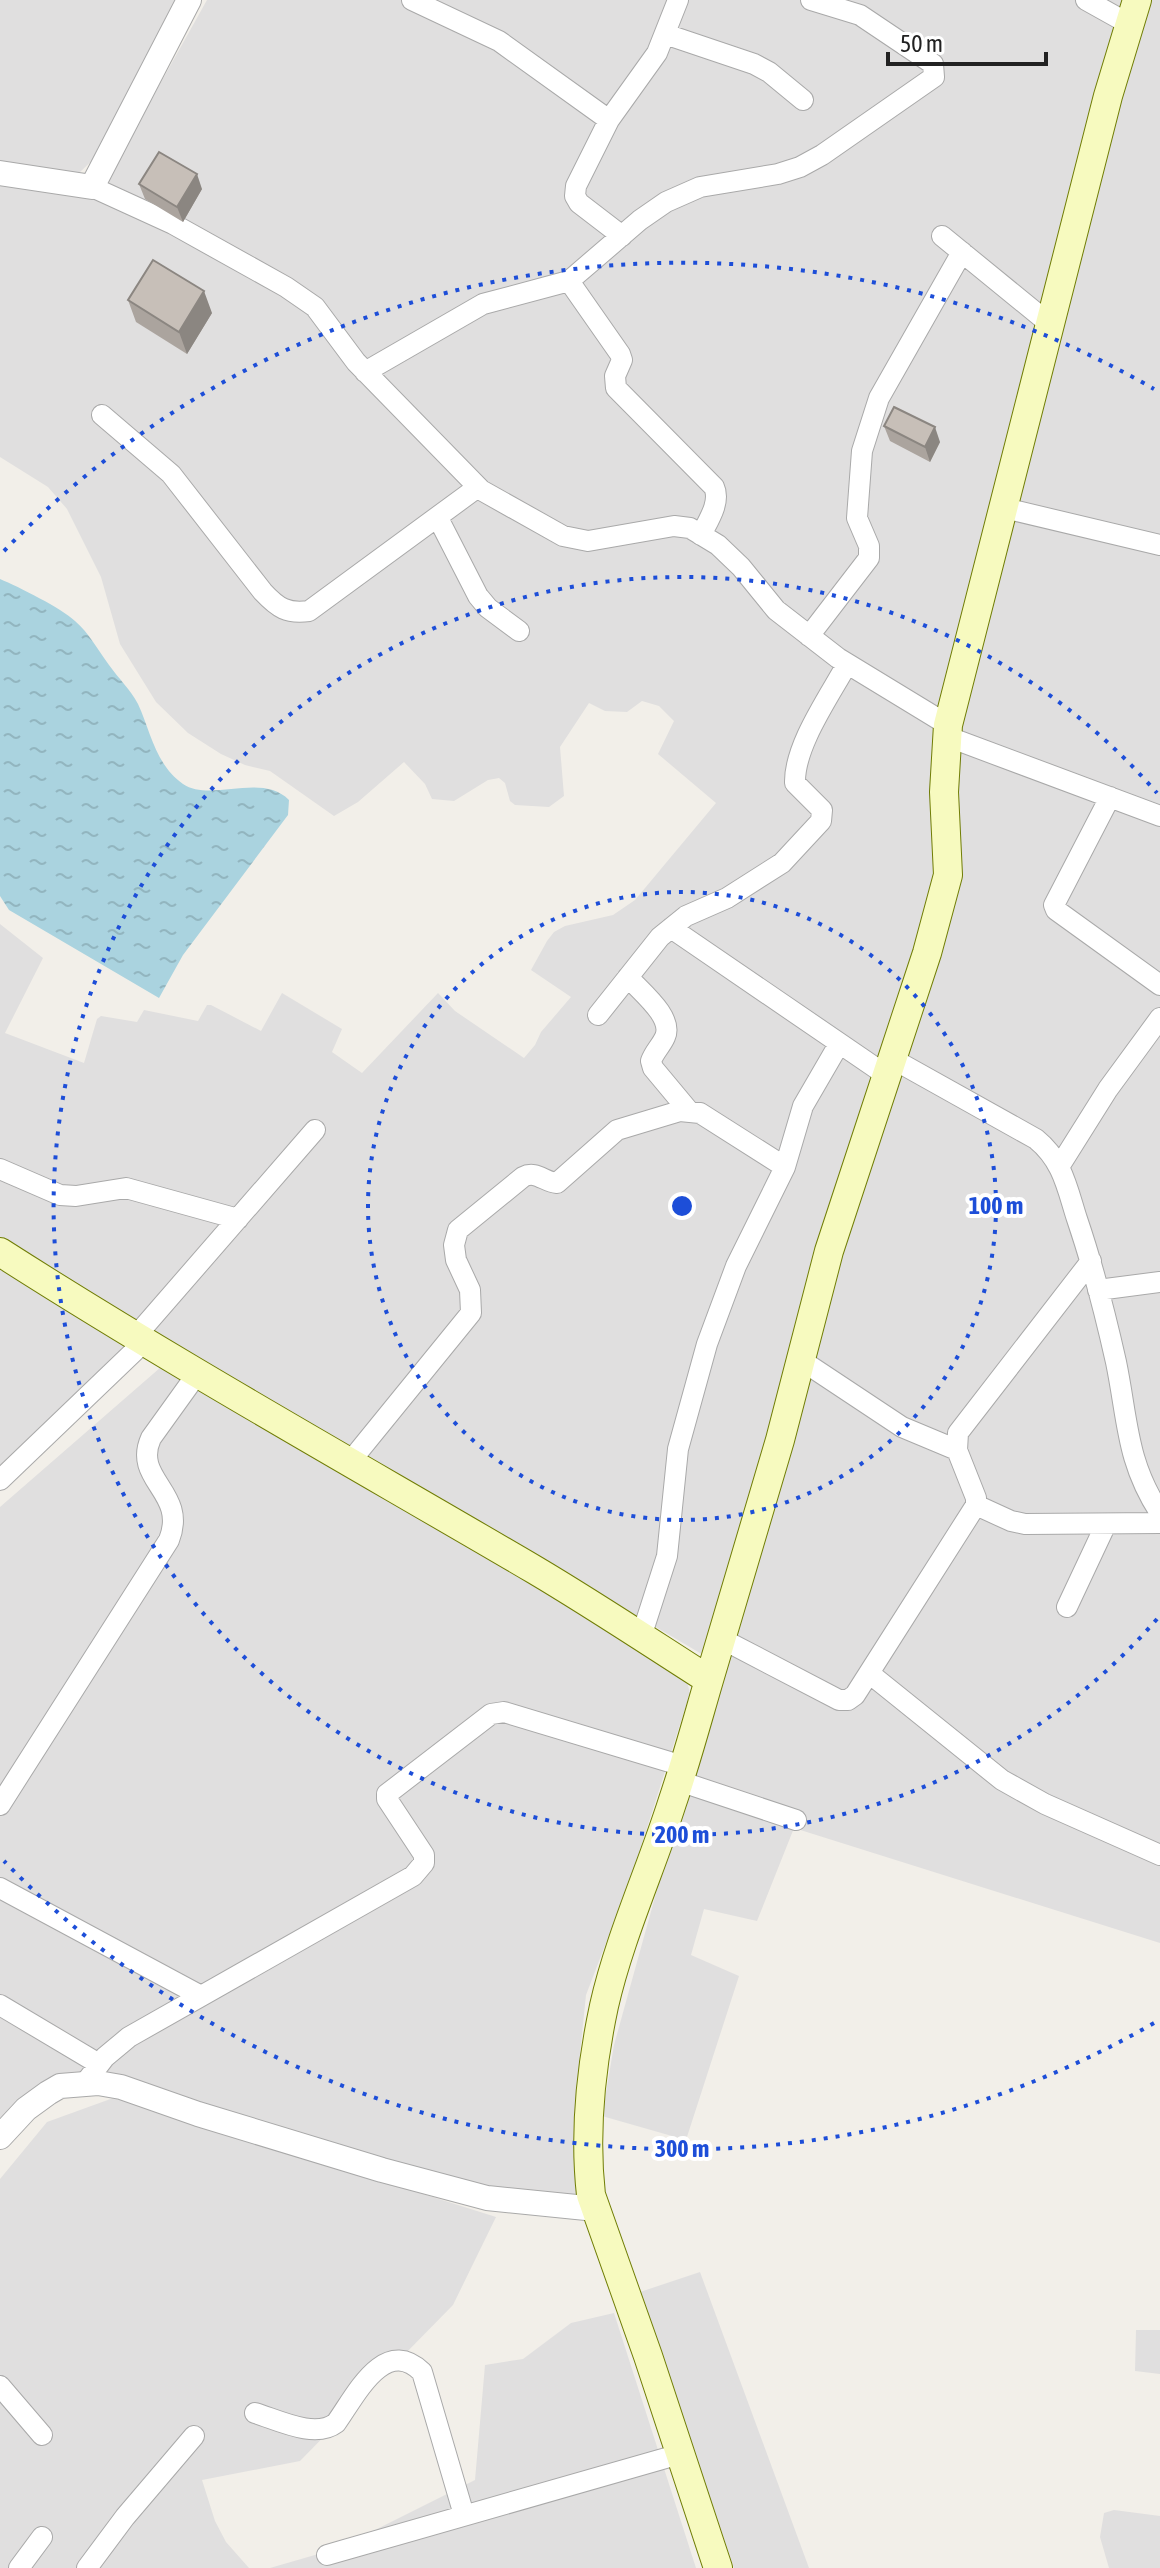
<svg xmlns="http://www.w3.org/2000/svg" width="1160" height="2568" viewBox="0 0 1160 2568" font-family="'Asap Condensed',sans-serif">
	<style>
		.residential { fill: #e0dfdf }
		.water { fill: url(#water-ripples) }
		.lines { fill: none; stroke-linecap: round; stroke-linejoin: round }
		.minor-casing { stroke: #a9a9a9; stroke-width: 22 }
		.tertiary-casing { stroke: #a9a9a9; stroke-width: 26 }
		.secondary-casing { stroke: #707d05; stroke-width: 30 }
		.minor { stroke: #fff; stroke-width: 20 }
		.tertiary { stroke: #fff; stroke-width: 24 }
		.secondary { stroke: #f7fabf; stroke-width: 28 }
		.wall { fill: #aba49e }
		.shaded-wall { fill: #8b8681 }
		.building { fill: #c7bfb8; stroke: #8b8681; stroke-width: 2 }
		.ring { fill: none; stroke: #1d4ed8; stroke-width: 4; stroke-dasharray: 4 8 }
		.centre { fill: #1d4ed8; stroke: #fff; stroke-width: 4 }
		.ring-label { font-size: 24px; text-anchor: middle; font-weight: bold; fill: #1d4ed8; stroke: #fff; stroke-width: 8; stroke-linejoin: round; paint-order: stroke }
	</style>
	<defs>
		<pattern id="water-ripples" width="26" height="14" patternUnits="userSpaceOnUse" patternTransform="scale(2)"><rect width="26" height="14" fill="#aad3df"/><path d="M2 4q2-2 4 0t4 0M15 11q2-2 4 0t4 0" fill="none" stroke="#92b5bf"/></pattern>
	</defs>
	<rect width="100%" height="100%" fill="#f2efe9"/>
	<path class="residential" d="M0,0H179L101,152L80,172L53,175L0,163Z
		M207,0H1126L937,727L936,863L917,945L705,1656L529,1552L284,1414L0,1238V924L43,958L5,1033L84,1063L97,1019L101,1016L137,1022L144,1010L198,1021L207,1005H211L261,1031L282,993L342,1029L332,1052L362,1073L438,993L455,1011L524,1058L535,1045L541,1032L571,997L531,970L547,941L554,932L565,926L613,915L635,900L716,803L658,754L674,721L659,706L642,701L627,712L605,711L589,703L560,747L564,796L549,807L515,805L510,801L505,783L499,778L488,780L454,801L432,799L425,784L404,762L358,802L334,816L270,771L245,765L221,754L188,733L156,702L120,644L101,577L67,509L48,487L0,457V183L99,193Z
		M1150,0H1160V1943L794,1828L757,1921L704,1909L691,1955L739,1976L686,2140L602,2116L614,2045L660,1879L846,1238L946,930L953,766L975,652L1128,60Z
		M0,1261L127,1344L0,1465Z
		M161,1367L394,1500L686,1678L690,1693L632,1875L586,1995L580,2053L576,2194L572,2201L437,2178L87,2076L0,2126V1507Z
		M116,2097L496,2217L453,2305L300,2461L202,2480L215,2521L226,2542L249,2568H0V2179L47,2122Z
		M700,2272L809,2568H734L640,2292Z
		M614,2313L696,2568H270L339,2548L475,2480L485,2365L523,2359L571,2323Z
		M1136,2330H1160V2374L1135,2371Z
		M1114,2510L1160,2516V2568H1109L1100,2537L1104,2513Z"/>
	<path class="water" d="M0,579C19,587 61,608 75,621C89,633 98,650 109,665C119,679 130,689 138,704C151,732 155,764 183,784C211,803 261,772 289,800L288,815L183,955L159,998L9,910L0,896Z"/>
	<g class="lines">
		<g class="minor-casing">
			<path id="minor" d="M412,0L499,41L609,120
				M1086,0L1129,24
				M665,34L754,64L769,72L803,100
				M92,187L173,224L286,287L315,307L356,362L481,490L563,536L588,541L674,526L690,528L718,545L741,567L776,610L838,658L948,725
				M622,236L579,203L575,196L576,186L609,120L657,53L678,0
				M942,236L1051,325
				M569,281L620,354L622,360L615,376L616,388L714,487C721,502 708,521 701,535
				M365,372L483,304L569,281L640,220L666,202L700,187L778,174L800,167L822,155L934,77L933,64L860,15L811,0
				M102,415L171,474L263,592C278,608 287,614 309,611L478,487
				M1004,508L1160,545
				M438,518L478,596L488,608L519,631
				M809,636L869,558V546L857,518L862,451L879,398L962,252
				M946,736L1160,816
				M1110,797L1054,905L1056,910L1160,985
				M671,928L886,1075
				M628,977C640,991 674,1017 665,1037C661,1046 654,1052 651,1061L653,1068L688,1110
				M598,1015L660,937L686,916L727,898L782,863L821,821L822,810L795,783C794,746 829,697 847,664
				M891,1058L1036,1139C1063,1161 1067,1188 1077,1219C1093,1266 1105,1313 1116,1362C1128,1420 1126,1461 1160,1513
				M1059,1167L1108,1089L1160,1018
				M0,1169L60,1195L76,1196L126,1188L238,1219
				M1098,1290L1160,1282
				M135,1337L315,1130
				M801,1360L902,1427L957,1450
				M349,1463L471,1313L470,1290L456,1260L454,1245L458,1230L523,1177C536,1170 544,1182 557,1183L617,1130L680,1111L700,1113L785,1167
				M0,1480L144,1342
				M976,1505L1011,1521L1025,1524L1160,1523
				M1067,1607L1106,1524
				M641,1637L667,1556L678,1449L707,1344L736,1266L785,1167L803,1106L839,1044
				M722,1639L839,1700H848L855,1695L976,1505V1498L957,1450L958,1433L1091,1261
				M869,1673L1002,1780L1045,1804L1160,1855
				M679,1781L796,1820
				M0,1805L169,1540C188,1492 132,1480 151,1438L197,1374
				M0,1888L201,1996
				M0,2005L99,2064
				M85,2083L105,2057L129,2037L413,1876L424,1863V1855L387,1799V1794L491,1714L504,1712L683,1766
				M0,2386L42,2435
				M255,2413C278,2420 315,2439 336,2423C355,2397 384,2335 422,2372L464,2515
				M327,2555L680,2454
				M19,2568L42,2537
				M87,2568L125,2517L194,2436"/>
		</g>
		<g class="tertiary-casing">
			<path id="tertiary" d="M0,173L92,187L189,0
				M0,2137L26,2109L48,2093L60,2086L98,2083L121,2087L198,2114L382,2170L487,2198L596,2209"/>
		</g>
		<g class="secondary-casing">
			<path id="secondary" d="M0,1252C175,1364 356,1465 535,1570C594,1605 651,1643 709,1680C697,1721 686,1762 672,1803C651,1869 619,1939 604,2006C591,2067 584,2133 591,2195L648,2356L718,2568
				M709,1680L780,1440L829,1251L927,953L948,875L944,792L948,725L1108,96L1137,0"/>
		</g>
		<use href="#minor" class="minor"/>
		<use href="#tertiary" class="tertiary"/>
		<use href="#secondary" class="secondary"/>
	</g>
	<path class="wall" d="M139,184L202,189L183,222L145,199Z
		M128,300L212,313L187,354L136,322Z
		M884,426L940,442L930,462L890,441Z"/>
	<path class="shaded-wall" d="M197,174L202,189L183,222L177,207Z
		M204,291L212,313L187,354L179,332Z
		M935,427L940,442L930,462L925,447Z"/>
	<path class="building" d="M159,152L197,174L177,207L139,184Z
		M153,260L204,291L179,332L128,300Z
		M894,407L935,427L925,447L884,426Z"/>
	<g class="ring">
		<circle cx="682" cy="1206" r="314"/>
		<path d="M1157 1619A629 629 0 1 1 1157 793"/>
		<path d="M1154 2023A943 943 0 0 1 4 1861M4 551A943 943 0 0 1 1154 389"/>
	</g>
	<circle cx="682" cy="1206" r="12" class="centre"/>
	<g class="ring-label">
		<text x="996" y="1214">100 m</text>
		<text x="682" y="1843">200 m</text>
		<text x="682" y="2157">300 m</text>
	</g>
	<path d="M888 52v12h158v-12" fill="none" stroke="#222222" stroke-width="4"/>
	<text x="900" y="52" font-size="24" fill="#222222" stroke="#ffffff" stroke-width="6" paint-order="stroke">50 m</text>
</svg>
